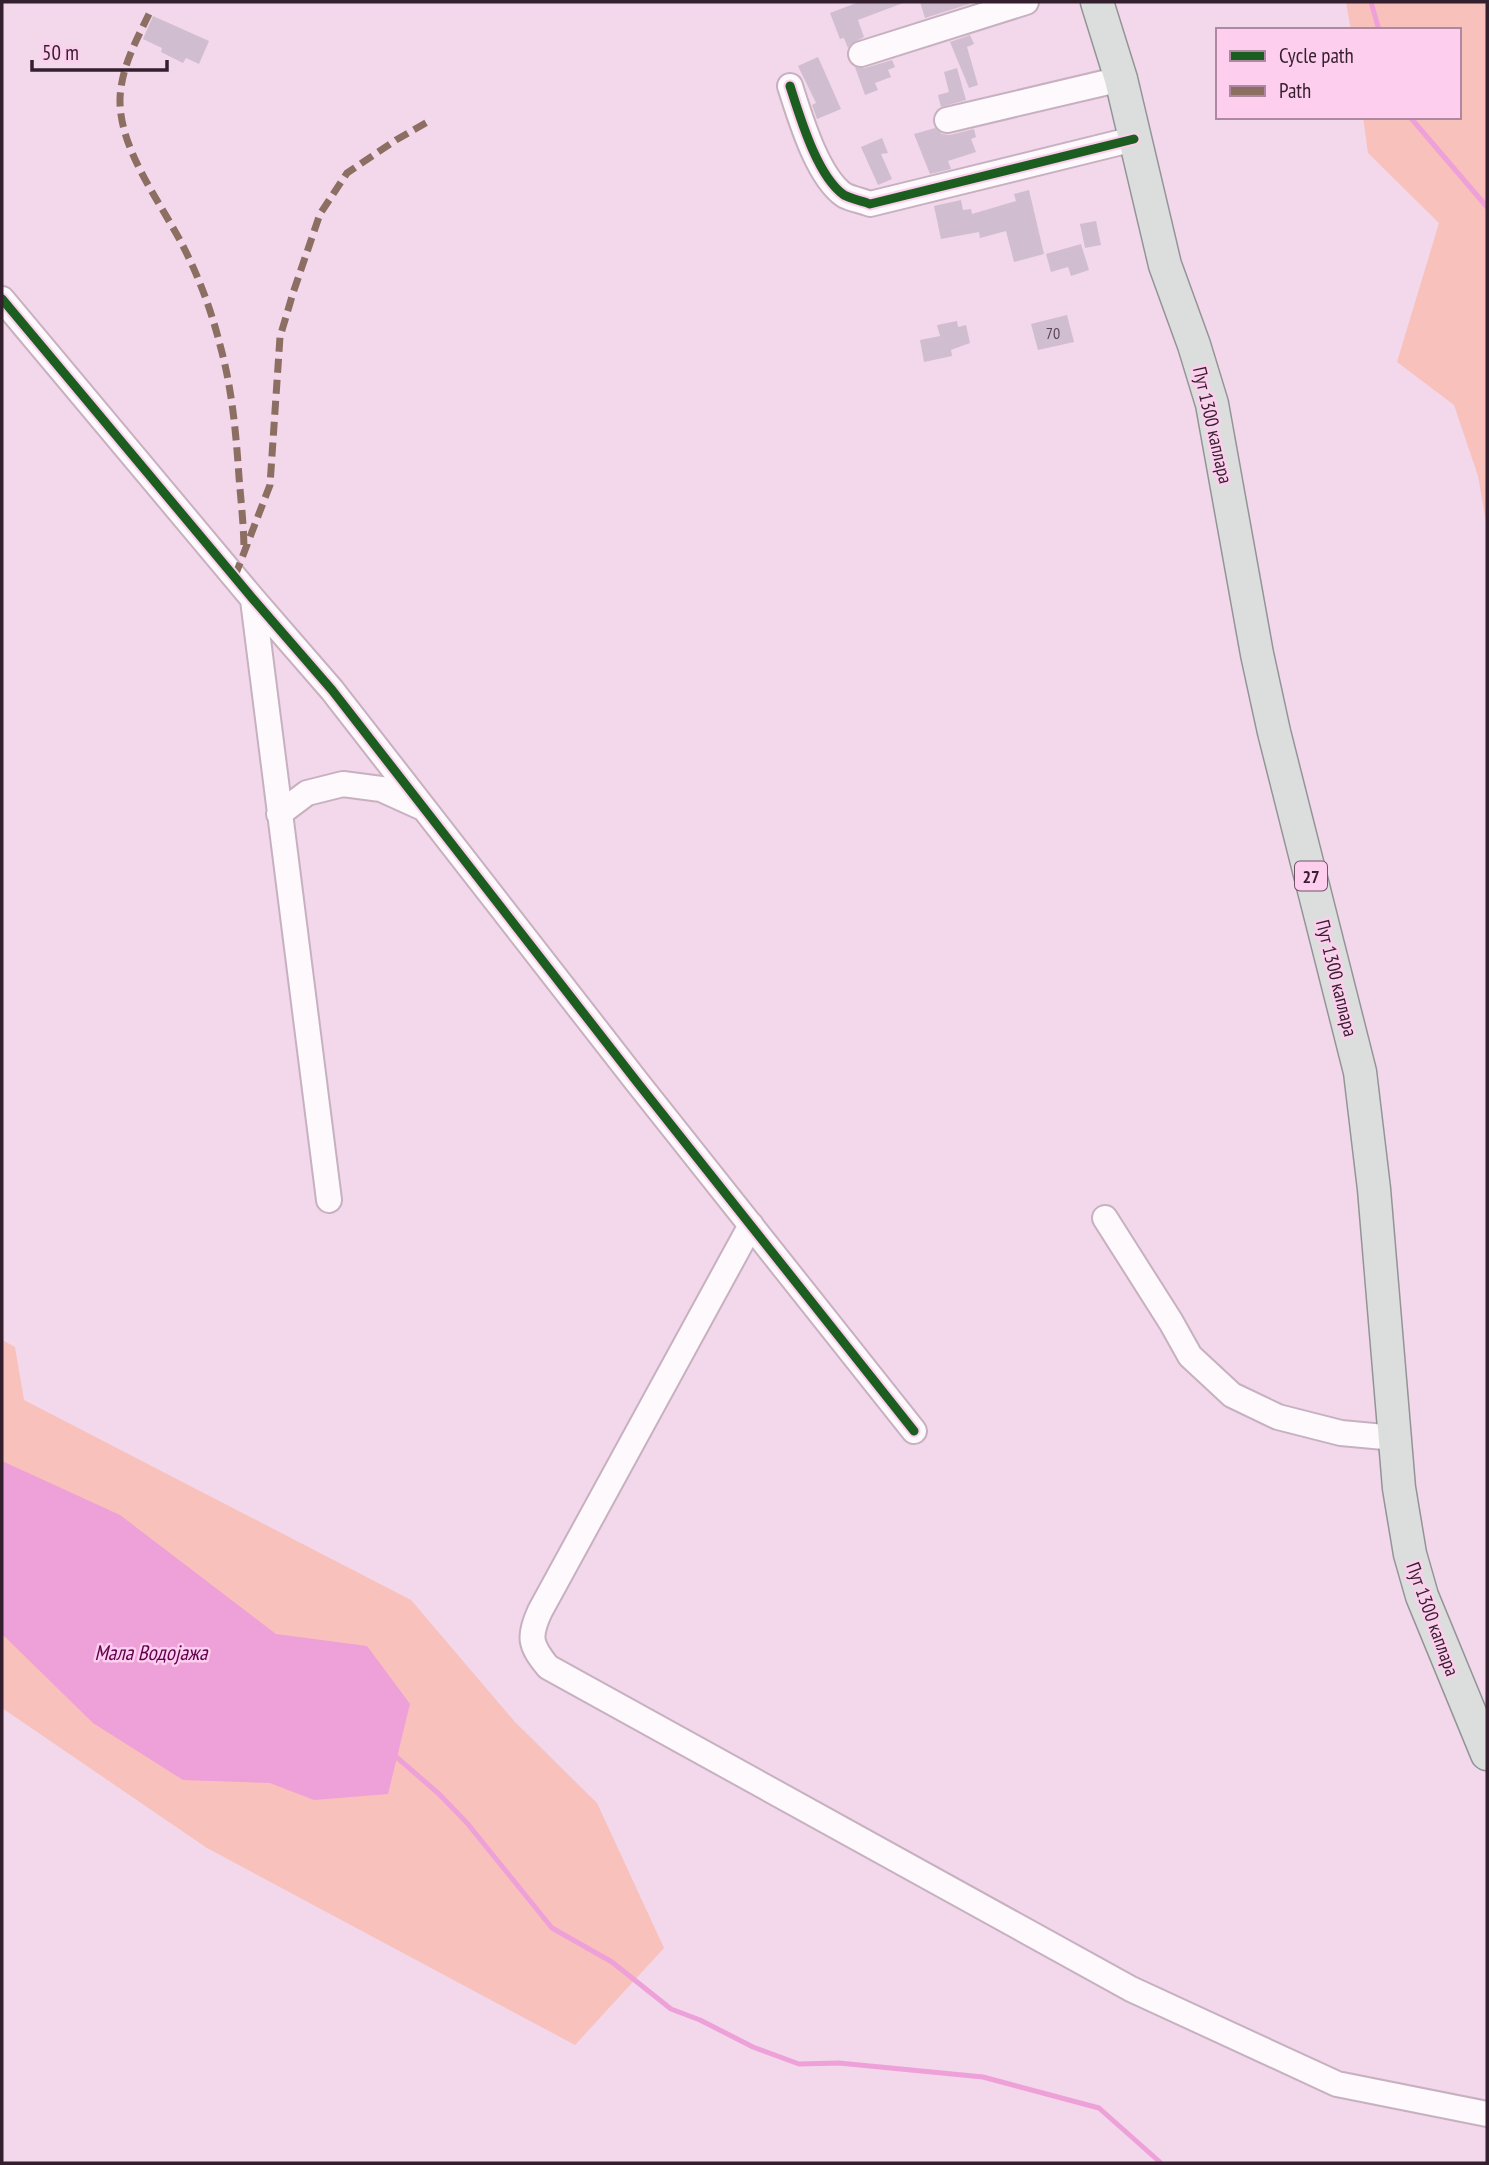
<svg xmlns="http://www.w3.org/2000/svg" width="1489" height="2165" viewBox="0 0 1489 2165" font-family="'PT Sans Narrow',sans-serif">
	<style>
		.green { fill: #f9c1bb }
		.water { fill: #eea0d8 }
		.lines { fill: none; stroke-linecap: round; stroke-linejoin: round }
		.stream { stroke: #eea0d8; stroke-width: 5 }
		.building { fill: #d0bdcf }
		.minor-casing { stroke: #c7b0c0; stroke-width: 28 }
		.major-casing { stroke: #949498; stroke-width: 35 }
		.minor { stroke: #fdf9fc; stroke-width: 24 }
		.major { stroke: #dbdedd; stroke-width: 32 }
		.quiet { stroke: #8d6e63; stroke-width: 7; stroke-dasharray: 14 7; stroke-linecap: butt }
		.cycleway-casing { stroke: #fdceed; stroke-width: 13 }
		.cycleway { stroke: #1b5e20; stroke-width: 9 }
		.labels { text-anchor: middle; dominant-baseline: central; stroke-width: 5; stroke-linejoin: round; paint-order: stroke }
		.number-label { font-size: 16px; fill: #5b4656 }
		.shield { fill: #fdceed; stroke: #705467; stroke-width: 2 }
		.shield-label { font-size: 18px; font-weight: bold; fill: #341f2e }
		.street-label { font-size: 19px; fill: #341f2e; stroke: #fdceed }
		.water-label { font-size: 21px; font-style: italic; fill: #5f014d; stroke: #fdceed }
	</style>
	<rect width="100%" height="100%" fill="#f2d8ea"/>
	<path class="green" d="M1346,2H1487V528L1478,476L1454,405L1397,362L1439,223L1368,153L1363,117H1459V30H1351Z
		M2,1340L15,1347L24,1400L411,1600L515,1722L597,1803L664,1948L575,2045L207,1848L2,1708Z"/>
	<path class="water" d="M2,1461L120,1515L276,1634L367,1646L410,1704L388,1794L314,1800L270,1783L183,1780L93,1723L2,1634Z"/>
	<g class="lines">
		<path class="stream" d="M1371,2L1379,30
			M1410,117L1487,207
			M393,1754L439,1794L467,1823L552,1928L612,1962L671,2009L700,2020L753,2047L799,2064L839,2063L983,2077L1099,2108L1161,2163"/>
	</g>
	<path class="building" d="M859,2L903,3L858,20L864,37L851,44L848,48L844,38L840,39L830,13Z
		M920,2H969V4L925,18Z
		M153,16L209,41L199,64L186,58L183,63L161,52L162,48L143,39Z
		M970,35L974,44L967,47L978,85L969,88L950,42Z
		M818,57L841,109L817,119L812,105L816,103L798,66Z
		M892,60L895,67L888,70L891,77L875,83L878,90L865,95L855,67L865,68Z
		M957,68L966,100L941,107L938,95L949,92L944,72Z
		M935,128L942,134L950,135L974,129L976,137L971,139L976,152L948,161L951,169L930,174L914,134Z
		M882,138L888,153L881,154L892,179L878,185L861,147Z
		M1029,190L1044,254L1014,262L1006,231L980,238L979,232L941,239L934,206L961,200L963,210L971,209L972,214L1016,201L1014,194Z
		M1096,221L1101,245L1085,248L1080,224Z
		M1081,244L1089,270L1071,276L1068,267L1051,272L1046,254Z
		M1067,315L1074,342L1038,350L1031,324Z
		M957,321L958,327L966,325L970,343L951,350L952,356L924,362L920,340L940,336L937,325Z"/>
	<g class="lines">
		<g class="minor-casing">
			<path id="minor" d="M861,54L1026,2
				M790,86C800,117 817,176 844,195C851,199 863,201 870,204L1134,139
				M947,120L1121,79
				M2,299L253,599L332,690L637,1082L914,1431
				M253,600L329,1200
				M279,814L307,793L343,784L381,789L423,808
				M1105,1218L1171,1322L1190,1356L1232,1395L1278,1417L1341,1433L1395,1438
				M751,1225L540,1611C528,1637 530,1645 548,1667L1131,1989L1337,2084L1487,2114"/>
		</g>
		<g class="major-casing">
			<path id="major" d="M1097,2L1121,79L1165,265L1194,345L1212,404L1257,654L1274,732L1360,1072L1374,1189L1399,1488L1410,1554L1422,1596L1487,1754"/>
		</g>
		<use href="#minor" class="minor"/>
		<use href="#major" class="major"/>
		<path class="quiet" d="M149,14C136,41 121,68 120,99C119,151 163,205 185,250C200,280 212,313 220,345C232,388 236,433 239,477C241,502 244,527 244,552
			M235,576L270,485L280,337L293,293L320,214L347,173L396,140L431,120"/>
		<g class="cycleway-casing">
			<path id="cycleway" d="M790,86C800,117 817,176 844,195C851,199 863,201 870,204L1134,139
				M2,299L253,599L332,690L637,1082L914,1431"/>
		</g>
		<use href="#cycleway" class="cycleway"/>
	</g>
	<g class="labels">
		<g class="number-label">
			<text x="1053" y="333">70</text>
		</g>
		<rect class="shield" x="1295" y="861.5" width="32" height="29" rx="5"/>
		<g class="shield-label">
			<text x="1311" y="876">27</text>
		</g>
		<g class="street-label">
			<text transform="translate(1213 425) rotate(77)">Пут 1300 каплара</text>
			<text transform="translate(1337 978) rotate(76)">Пут 1300 каплара</text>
			<text transform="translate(1433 1619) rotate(70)">Пут 1300 каплара</text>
		</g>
		<g class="water-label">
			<text x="151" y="1652">Мала Водојажа</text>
		</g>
	</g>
	<rect width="1489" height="2165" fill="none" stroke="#341f2e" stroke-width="7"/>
	<rect x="1216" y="28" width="245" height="91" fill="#fdceed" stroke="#ad88a1" stroke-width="2"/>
	<rect x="1230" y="51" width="35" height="10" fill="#1b5e20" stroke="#ad88a1" stroke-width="2"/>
	<text x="1279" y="63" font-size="21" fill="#341f2e">Cycle path</text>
	<rect x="1230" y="86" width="35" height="10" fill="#8d6e63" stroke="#ad88a1" stroke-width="2"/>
	<text x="1279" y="98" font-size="21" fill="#341f2e">Path</text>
	<path d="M32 60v10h135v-10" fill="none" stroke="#341f2e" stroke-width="3.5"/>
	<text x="42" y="60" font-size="21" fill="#341f2e" stroke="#fdceed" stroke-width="5" paint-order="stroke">50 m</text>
</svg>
